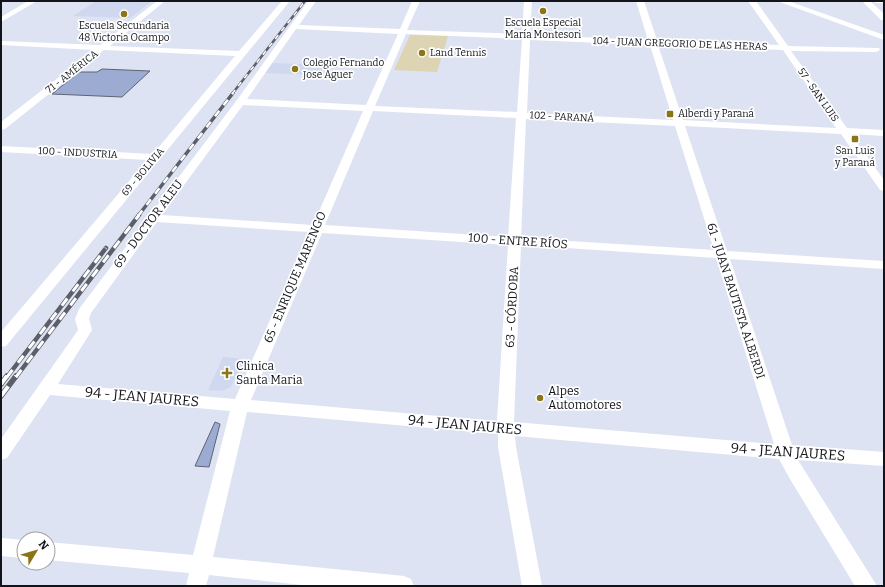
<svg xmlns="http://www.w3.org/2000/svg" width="885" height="587" viewBox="0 0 885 587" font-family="Bitter,serif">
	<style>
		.built { fill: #cfd8ee }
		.green { fill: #ddd4b4 }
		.building { fill: #9cabd2; stroke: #5f6471 }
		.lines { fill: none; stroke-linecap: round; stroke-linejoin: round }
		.street { fill: #fff; fill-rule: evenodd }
		.rail-far3-casing { stroke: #5c5f69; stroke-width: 2.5 }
		.rail-far2-casing { stroke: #5c5f69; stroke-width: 3.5 }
		.rail-far1-casing { stroke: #5c5f69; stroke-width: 4.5 }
		.rail-casing { stroke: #5c5f69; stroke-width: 5.5 }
		.rail-far3 { stroke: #fff; stroke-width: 1.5; stroke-dasharray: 5; stroke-linecap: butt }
		.rail-far2 { stroke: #fff; stroke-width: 2.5; stroke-dasharray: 7; stroke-linecap: butt }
		.rail-far1 { stroke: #fff; stroke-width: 3; stroke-dasharray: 9; stroke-linecap: butt }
		.rail { stroke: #fff; stroke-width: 4; stroke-dasharray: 12; stroke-linecap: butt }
		.poi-dot { fill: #8b7518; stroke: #fff; stroke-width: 1.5 }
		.labels { text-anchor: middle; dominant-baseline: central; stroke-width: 3.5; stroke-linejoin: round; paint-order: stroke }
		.far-poi-label { font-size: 10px; fill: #12141a; stroke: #fff }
		.far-street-label { font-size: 10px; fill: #12141a; stroke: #fff }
		.street-label { font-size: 12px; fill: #12141a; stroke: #fff }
		.poi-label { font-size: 12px; fill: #12141a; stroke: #fff; text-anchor: start }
		.near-street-label { font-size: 14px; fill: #12141a; stroke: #fff }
	</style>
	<rect width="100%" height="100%" fill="#dde3f2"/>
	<path class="built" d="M96,1H152L130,18L73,16Z
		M272,63L325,65L319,75L265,73Z
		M223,357L243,359L231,387L222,391L208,390Z"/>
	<path class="green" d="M410,35L448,36L437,72L394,70Z"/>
	<path class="building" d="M102,69L150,71L122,97L52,94L79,72H97Z
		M215,422L220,424L209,467L195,466Z"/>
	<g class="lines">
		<path class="street" d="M28,1H37L1,22V17Z
			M157,1H165L110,46L239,51L282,1H290L6,346L1,347V332L147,160L1,152V146L153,154L235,56L104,50L5,129L1,130V122L94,50L1,45V41L100,45Z
			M308,1H316L299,25L400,29L412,1H420L407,30L522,34L524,1H532L530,35L648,40L636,1H644L657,40L779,45L748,1H756L788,46L879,48L880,50L876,52L791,51L847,128L884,130V136L851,134L884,180V191L880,190L841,134L685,126L727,251L884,261V269L730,259L792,445L884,452V466L798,460L877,586H855L790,479L779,459L515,436L516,447L542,586H522L498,447V434L247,412L213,557L404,576L411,579L414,586H311L209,575L206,586H186L189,573L48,560V542L193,555L230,411L50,395L7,458L1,460V439L74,336L78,330L75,319L79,309L237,100ZM296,29L398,34L366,105L247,99ZM406,34L522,39L517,112L375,106ZM530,40L650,45L673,120L527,113ZM658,45L783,50L836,128L683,120ZM243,105L363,111L313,225L162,215ZM373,111L516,118L508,237L325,225ZM526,119L675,126L714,250L521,238ZM157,222L309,232L235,399L58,384L92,330L89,319L91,313ZM322,233L508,245L497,421L251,400ZM521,245L716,258L774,444L514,422Z
			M777,1H788L884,35V40Z
			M862,1H870L884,14V20H881Z
			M872,1H884V3H876Z
			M1,538L24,540V558L1,556Z"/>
		<g class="rail-far3-casing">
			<path id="rail-far3" d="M232,94L305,1"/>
		</g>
		<g class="rail-far2-casing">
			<path id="rail-far2" d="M138,216L233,93"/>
		</g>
		<g class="rail-far1-casing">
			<path id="rail-far1" d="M7,377L106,248
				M16,377L139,215"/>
		</g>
		<g class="rail-casing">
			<path id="rail" d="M1,384L7,376
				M1,396L16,376"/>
		</g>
		<use href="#rail-far3" class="rail-far3"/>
		<use href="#rail-far2" class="rail-far2"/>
		<use href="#rail-far1" class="rail-far1"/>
		<use href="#rail" class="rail"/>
	</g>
	<g class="poi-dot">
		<circle cx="543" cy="11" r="4"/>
		<circle cx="124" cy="14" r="4"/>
		<circle cx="422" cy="53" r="4"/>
		<circle cx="295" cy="69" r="4"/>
		<rect x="666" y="110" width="8" height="8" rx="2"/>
		<rect x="851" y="135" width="8" height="8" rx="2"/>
		<path d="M225 367h4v4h4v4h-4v4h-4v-4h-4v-4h4z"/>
		<circle cx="540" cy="398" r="4"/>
	</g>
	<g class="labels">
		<g class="far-poi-label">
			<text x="543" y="23">Escuela Especial<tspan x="543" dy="12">María Montesori</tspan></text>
			<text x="124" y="26">Escuela Secundaria<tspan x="124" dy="12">48 Victoria Ocampo</tspan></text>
			<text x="430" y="53" text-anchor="start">Land Tennis</text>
			<text x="303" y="63" text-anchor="start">Colegio Fernando<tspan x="303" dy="12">Jose Aguer</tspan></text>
			<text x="678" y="114" text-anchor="start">Alberdi y Paraná</text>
			<text x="855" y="151">San Luis<tspan x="855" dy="12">y Paraná</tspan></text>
		</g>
		<g class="far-street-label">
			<text transform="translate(680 44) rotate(2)">104 - JUAN GREGORIO DE LAS HERAS</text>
			<text transform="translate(72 72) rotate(-38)">71 - AMÉRICA</text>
			<text transform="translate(818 95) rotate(55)">57 - SAN LUIS</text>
			<text transform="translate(562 117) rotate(3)">102 - PARANÁ</text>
			<text transform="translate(78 153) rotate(3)">100 - INDUSTRIA</text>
			<text transform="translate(143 172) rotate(-50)">69 - BOLIVIA</text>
		</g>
		<g class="street-label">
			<text transform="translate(148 224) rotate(-53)">69 - DOCTOR ALEU</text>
			<text transform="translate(518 241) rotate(4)">100 - ENTRE RÍOS</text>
			<text transform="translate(295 277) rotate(-67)">65 - ENRIQUE MARENGO</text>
			<text transform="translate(736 301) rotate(72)">61 - JUAN BAUTISTA ALBERDI</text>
			<text transform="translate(512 307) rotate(-87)">63 - CÓRDOBA</text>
		</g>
		<g class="poi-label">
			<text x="236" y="366">Clinica<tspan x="236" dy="14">Santa Maria</tspan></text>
			<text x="548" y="391">Alpes<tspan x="548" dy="14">Automotores</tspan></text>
		</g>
		<g class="near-street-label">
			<text transform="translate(142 397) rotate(5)">94 - JEAN JAURES</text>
			<text transform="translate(465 425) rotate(5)">94 - JEAN JAURES</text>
			<text transform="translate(788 452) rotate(4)">94 - JEAN JAURES</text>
		</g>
	</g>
	<rect width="885" height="587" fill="none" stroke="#12141a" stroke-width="4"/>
	<g transform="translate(36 551) rotate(52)"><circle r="19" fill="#ffffff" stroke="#a0a1a3"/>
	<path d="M0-3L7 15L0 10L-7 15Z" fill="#8b7518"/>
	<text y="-6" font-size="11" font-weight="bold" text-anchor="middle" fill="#12141a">N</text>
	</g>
</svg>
